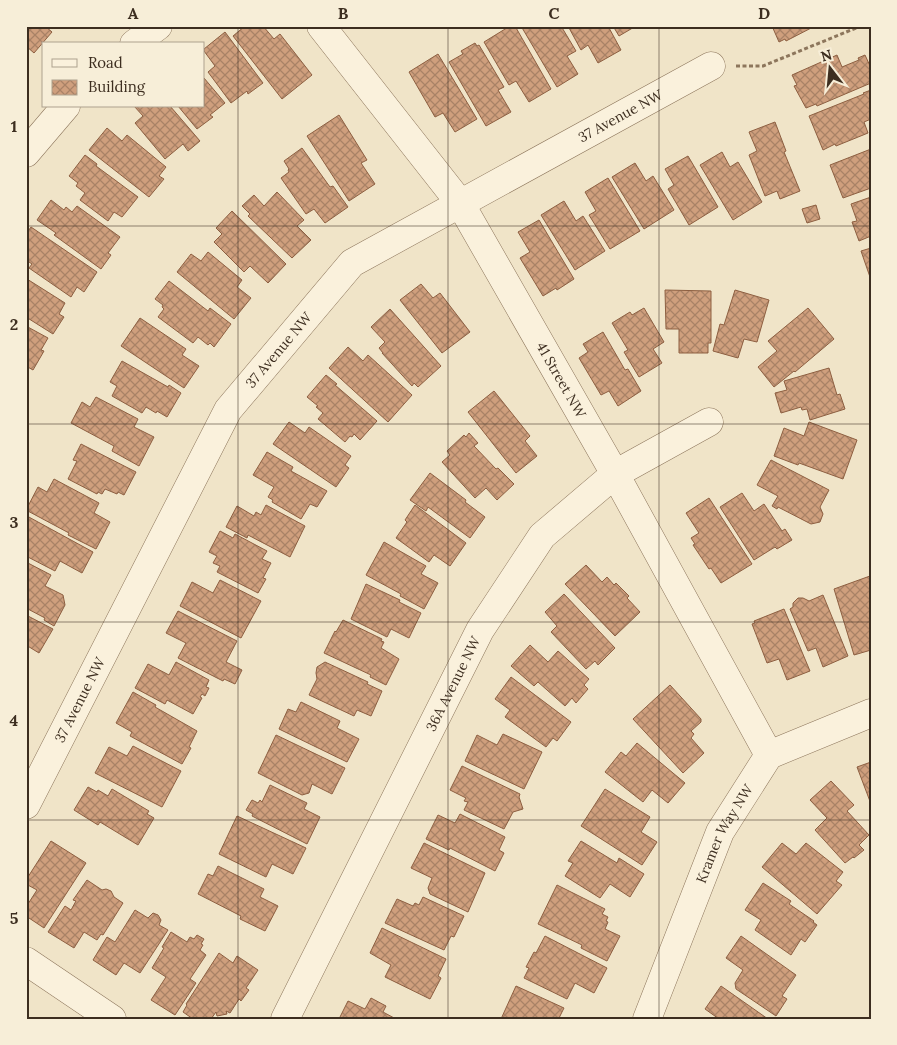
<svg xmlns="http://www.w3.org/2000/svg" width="897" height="1045" viewBox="0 0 897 1045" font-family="Lora,serif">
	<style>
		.building { fill: url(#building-cross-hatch); stroke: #8d5f41 }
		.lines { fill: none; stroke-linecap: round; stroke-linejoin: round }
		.minor-casing { stroke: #8d765c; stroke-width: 29 }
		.path { stroke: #8d765c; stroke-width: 3; stroke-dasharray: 4 2.5; stroke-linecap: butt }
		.minor { stroke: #faf1dc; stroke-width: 28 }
		.grid { fill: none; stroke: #3d2e20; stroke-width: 1; stroke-opacity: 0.55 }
		.labels { text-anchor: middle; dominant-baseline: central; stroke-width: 4.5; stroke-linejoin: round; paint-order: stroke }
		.street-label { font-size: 14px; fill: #3d2e20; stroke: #f7eed8 }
		.neatline { fill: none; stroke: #3d2e20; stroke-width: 2 }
		.grid-label { font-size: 16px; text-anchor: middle; font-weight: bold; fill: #3d2e20 }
	</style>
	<defs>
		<pattern id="building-cross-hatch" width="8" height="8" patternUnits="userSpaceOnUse" patternTransform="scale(1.25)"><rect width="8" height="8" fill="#cf9f7d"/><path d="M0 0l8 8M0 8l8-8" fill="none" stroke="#a98266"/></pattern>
	</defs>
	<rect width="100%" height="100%" fill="#f0e4c8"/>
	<path class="building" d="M26,26H45L52,32L34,53L26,46Z
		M245,26H263L274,39L280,34L312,75L282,99L233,36Z
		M510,26H515L551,89L529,102L516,81L509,85L484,42Z
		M521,26H561L576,51L567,56L578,74L557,87Z
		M568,26H608L621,50L598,63L588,45L581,50Z
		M613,26H636L619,36Z
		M772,26H815L786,41L785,39L779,42Z
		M225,32L263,83L248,94L247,91L231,103L208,72L215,66L204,51V49Z
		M475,43L477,46L479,45L504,87L498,90L511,112L486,126L449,62L463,54L461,51Z
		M438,54L477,119L455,132L443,113L435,117L409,72Z
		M837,55L842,67L859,60L858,58L865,55L871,68V83L817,106L816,104L806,108L794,86L797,85L792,75Z
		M204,78L225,103L210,115L213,117L197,129L178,106H204Z
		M871,90V119L864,122L868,133L836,146L835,144L823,150L809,116L864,94L863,93Z
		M134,106H170L200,141L188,151L183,144L165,159L135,123L143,116Z
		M339,115L367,160L361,163L375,184L349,201L307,136Z
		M775,122L786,151L784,152L800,191L780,199L777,191L765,196L749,155L757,151L749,132Z
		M107,128L122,141L127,135L166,167L159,176L164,179L149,197L89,150Z
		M302,148L330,187L333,186L348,207L325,223L314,209L306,214L281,178L289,172L288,170L289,169L284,161Z
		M871,149V188L843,198L830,165Z
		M722,152L730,167L738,162L762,202L733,220L700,165Z
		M85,155L97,164L96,166L138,197L122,217L114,212L108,221L80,200L85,193L76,186L78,183L69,176Z
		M688,156L718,207L689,225L668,189L674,185L665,169Z
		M635,163L646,181L653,176L674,210L644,229L612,177Z
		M608,178L640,231L610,249L589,215L596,211L585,192Z
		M277,192L304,220L297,226L311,240L292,258L248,216L250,214L242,206L254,195L264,206Z
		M871,197V236L859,241L852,222L857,221L851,204Z
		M51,200L64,210L66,207L72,212L77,206L120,237L108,253L111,255L101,269L54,235L56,233L37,220Z
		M564,201L576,221L583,216L605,251L575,270L541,215Z
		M816,205L820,219L807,223L802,209Z
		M232,211L286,264L268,283L250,266L244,272L214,242L222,234L216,228Z
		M539,220L574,279L557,290L556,288L543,296L520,258L530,252L518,232Z
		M31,227L97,272L84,292L77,287L71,297L29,268L32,264L26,260V234Z
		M871,248V280L861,251Z
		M208,252L242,280L237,287L251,298L234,319L177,272L191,254L201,261Z
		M27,279L65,303L59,314L64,317L53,334L26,317Z
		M169,281L208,311L210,308L231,324L214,347L210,343L208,345L198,337L193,343L158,317L164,309L162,307L163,305L155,299Z
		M421,284L433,298L440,293L470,332L442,353L400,300Z
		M665,290L711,291V343H708V353H679V329H666Z
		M735,290L769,300L757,342L744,339L738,358L713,351L720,324L724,325Z
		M644,308L664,342L653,349L662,363L639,377L624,352L628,350L612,323L630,312L632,315Z
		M808,308L834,339L795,372L794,371L774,387L758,367L777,351L768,341Z
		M390,309L441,366L418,387L414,383L412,386L382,353H383L379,348L385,342L371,327Z
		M140,318L186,349L182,355L199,366L184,388L121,346Z
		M26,326L48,338L41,350L44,351L33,370L26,366Z
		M603,332L625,370L628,369L641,391L618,406L609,391L601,395L579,358L588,352L583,344Z
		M348,347L363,361L368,355L412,395L388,422L329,368Z
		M122,361L168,387L169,385L181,393L167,417L157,411L156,413L146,407L142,413L112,396L117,386L110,382Z
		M829,368L837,395L840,394L845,409L810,420L807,409L802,410L801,407L781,413L775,393L787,390L784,381Z
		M326,375L337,384L335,385L377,421L360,440L354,434L352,437L350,436L345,442L318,419L323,413L316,407L318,406L307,397Z
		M494,391L530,436L525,441L537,456L516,473L468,412Z
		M96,397L138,419L134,427L154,437L139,466L112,451L114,446L71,423L82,402L90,407Z
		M289,422L305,433L309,427L351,456L345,465L349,468L336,487L273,444Z
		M809,422L857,440L843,479L799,463L798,465L774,456L784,428L804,436Z
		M469,433L478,443L474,446L496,469L498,468L514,484L497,500L486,488L475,498L442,462L450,455L447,451L464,435L466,437Z
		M81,444L136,472L124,495L118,492L117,494L105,489L102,494L98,492L97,494L68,479L77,461L73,460Z
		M267,452L293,467L291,471L327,491L317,507L310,504L301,519L272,502L273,500L268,497L274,487L253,475Z
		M771,460L829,490L820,507L823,514L820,522L811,524L778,507L777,509L772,506L778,496L757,485Z
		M430,473L466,500L465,502L485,517L470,538L428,507L426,511L410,500Z
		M54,479L99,503L94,513L110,522L96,549L68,535L69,533L26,510L38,487L47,492Z
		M742,493L754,511L764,504L782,531L785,529L792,540L777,549L775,547L754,560L720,507Z
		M709,498L752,564L721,583L711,568L709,569L693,545L695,544L691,538L699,533L686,513Z
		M266,505L305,526L290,557L248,535L247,538L226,527L237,506L254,516L256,512L261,515Z
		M415,505L466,543L450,566L434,555L429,562L396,538L407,522L405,520Z
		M27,516L93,552L82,573L60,561L55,571L26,556Z
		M220,531L233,538L235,534L267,551L262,559L271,563L263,578L266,579L258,593L217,572L220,566L213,563L217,556L209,552Z
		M384,542L426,566L421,574L438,583L424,609L400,596L401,594L366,575Z
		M26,562L51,575L45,586L63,595L65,605L54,626L44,620L45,618L26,608Z
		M586,565L602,582L607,577L614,585L616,583L629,596L627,598L640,612L615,636L565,584Z
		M870,576L871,650L854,655L834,589Z
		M220,580L261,601L241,638L180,606L192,582L213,593Z
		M366,584L400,600L399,602L421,613L409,638L391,629L387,637L351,619Z
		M564,594L615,648L598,665L595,661L586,669L551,632L557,626L545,612Z
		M823,595L848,656L823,667L816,648L808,651L790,609L793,607V603L798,598H803L809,601Z
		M784,609L810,671L787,680L779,659L767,663L752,624L755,623L754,621Z
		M178,611L237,641L226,662L242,670L235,684L224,679L223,681L178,658L186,643L166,633Z
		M26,615L53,629L39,653L26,645Z
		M343,620L382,639L381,641L384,642L381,648L399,659L386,685L370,677L371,675L324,653L335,631L336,632Z
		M530,645L548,662L558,651L589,679L584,685L588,689L576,703L572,698L565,706L538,682L534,686L511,666Z
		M176,662L209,680L206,687L209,688L205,696L202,694L200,697L202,698L193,714L167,700L165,704L135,688L148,664L169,675Z
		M325,662L368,682L367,684L382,691L371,716L357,710L354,716L309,695L317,679L316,673L317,667Z
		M511,677L571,722L557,741L553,738L546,747L505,717L510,710L495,699Z
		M670,685L701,719V722L691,731L694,734L691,738L704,753L683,773L633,719Z
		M133,692L156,705L155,707L197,731L189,747L191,748L182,764L130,736L132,732L116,723Z
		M301,702L340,721L337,728L359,739L347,762L279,729L288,709L296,712Z
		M503,734L542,752L524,789L465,761L477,735L497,745Z
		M276,735L345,768L332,794L312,784L309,793L302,795L258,773Z
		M637,743L685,783L668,803L652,790L643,802L605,772L621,752L626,756Z
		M133,746L181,771L162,807L95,773L109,747L127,756Z
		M871,762V804L857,767Z
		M462,766L520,794L519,797L523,809L513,812L504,829L464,810L468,802L464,801L466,798L450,790Z
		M831,781L854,805L847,811L869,835L859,845L864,850L854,858L853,857L845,863L815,830L827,818L810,800Z
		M270,785L307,803L304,809L320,817L307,844L252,816L253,814L246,810L252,800L258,803L260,800L262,802Z
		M88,787L97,792L98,790L108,796L112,789L149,811L147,814L154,818L138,845L100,822L98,825L74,810Z
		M605,789L650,817L641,832L657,842L642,865L581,826Z
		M460,814L505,837L499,850L504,853L495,871L450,848L449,850L426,839L438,815L455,823Z
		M237,816L306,848L293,874L272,864L266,877L219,854Z
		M51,841L86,863L44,928L26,916V907L37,890L26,884V880Z
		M581,841L617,863L619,858L644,874L630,897L610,884L600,898L565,876L573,863L568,861Z
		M424,843L485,873L468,912L430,894L428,888L432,878L411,868Z
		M782,843L796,854L806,843L843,872L836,881L842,885L817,914L762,867Z
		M218,866L264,889L260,897L278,906L265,931L240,919L241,916L198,894L208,874L213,876Z
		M87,880L102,890L106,889L111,891L114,897L123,903L103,935L101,934L97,940L84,932L74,948L48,932L65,906L71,910L76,901L73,900Z
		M763,883L791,901L789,904L814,921L813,922L817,925L805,942L801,939L791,955L755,930L761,920L745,910Z
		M557,885L605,909L602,914L608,917L606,921L608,922L605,929L620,936L607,961L581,948L582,945L538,924Z
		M423,897L464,916L454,937L451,936L444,950L385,923L397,899L413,906L415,903L419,905Z
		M135,910L148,918L153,913L158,915L161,920L159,925L168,930L140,973L124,963L116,975L93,960L107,937L115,942Z
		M382,928L446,959L438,976L441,978L430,999L385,977L391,965L370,953Z
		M171,932L187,942L190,937L194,939L197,935L204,939L201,944L203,945L200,950L206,955L190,979L196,983L175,1015L151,1000L166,977L152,968L164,948L162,947Z
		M545,936L607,968L594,993L575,983L567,999L524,978L529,968L526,967L534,952L536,953Z
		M741,936L796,975L782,996L787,999L776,1016L736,989L735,983L743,970L726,958Z
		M219,953L233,963L237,956L258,970L246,988L249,990L241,1001L239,999L230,1013L226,1011L227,1014L217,1016L216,1012L211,1019H193L183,1012L187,1005L186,1004Z
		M516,986L564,1008L559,1018L561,1019H501Z
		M721,986L768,1019H719L705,1009Z
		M371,998L386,1006L383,1012L396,1019H339L348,1001L365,1009Z"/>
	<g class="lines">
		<g class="minor-casing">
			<g id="minor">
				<path id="s1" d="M321,26L460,203L615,474L769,755"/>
				<path d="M134,44L158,26"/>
				<path d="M26,153L66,106"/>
				<path id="s2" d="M26,805L228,410L352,263L711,66"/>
				<path d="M26,961L112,1019"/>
				<path id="s3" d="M285,1019L480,630L542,536L615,474L709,422"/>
				<path id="s4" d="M647,1019L720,832L769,755L871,713"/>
			</g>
		</g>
		<path class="path" d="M736,66H763L861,26"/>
		<use href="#minor" class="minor"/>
	</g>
	<path class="grid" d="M238,26V1019M448,26V1019M659,26V1019M26,226H871M26,424H871M26,622H871M26,820H871"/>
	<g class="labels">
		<g class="street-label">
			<text stroke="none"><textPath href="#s2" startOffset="942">37 Avenue NW</textPath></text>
			<text stroke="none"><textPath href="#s2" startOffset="522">37 Avenue NW</textPath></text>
			<text stroke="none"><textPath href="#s1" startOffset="429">41 Street NW</textPath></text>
			<text stroke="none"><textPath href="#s3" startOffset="375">36A Avenue NW</textPath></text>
			<text stroke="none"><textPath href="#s2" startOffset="118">37 Avenue NW</textPath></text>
			<text stroke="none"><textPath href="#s4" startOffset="201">Kramer Way NW</textPath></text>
		</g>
	</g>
	<rect width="897" height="1045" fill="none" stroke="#f7eed8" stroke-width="55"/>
	<rect x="42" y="42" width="162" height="65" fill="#f7eed8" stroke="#ada18e"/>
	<rect x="52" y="59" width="25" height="8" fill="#faf1dc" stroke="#ada18e"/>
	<text x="88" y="68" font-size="15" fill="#3d2e20">Road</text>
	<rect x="52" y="80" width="25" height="15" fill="url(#building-cross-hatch)" stroke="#ada18e"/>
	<text x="88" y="92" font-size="15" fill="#3d2e20">Building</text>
	<g transform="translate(830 68) rotate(344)" stroke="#f7eed8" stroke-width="4" paint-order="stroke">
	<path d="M0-4L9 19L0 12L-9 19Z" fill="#3d2e20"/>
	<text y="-8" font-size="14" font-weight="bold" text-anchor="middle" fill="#3d2e20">N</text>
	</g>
	<rect x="28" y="28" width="842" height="990" class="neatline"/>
	<g class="grid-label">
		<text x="133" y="19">A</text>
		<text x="343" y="19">B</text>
		<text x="554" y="19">C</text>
		<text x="764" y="19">D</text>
		<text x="14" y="132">1</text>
		<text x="14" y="330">2</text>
		<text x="14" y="528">3</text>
		<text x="14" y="726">4</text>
		<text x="14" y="924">5</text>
	</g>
</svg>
